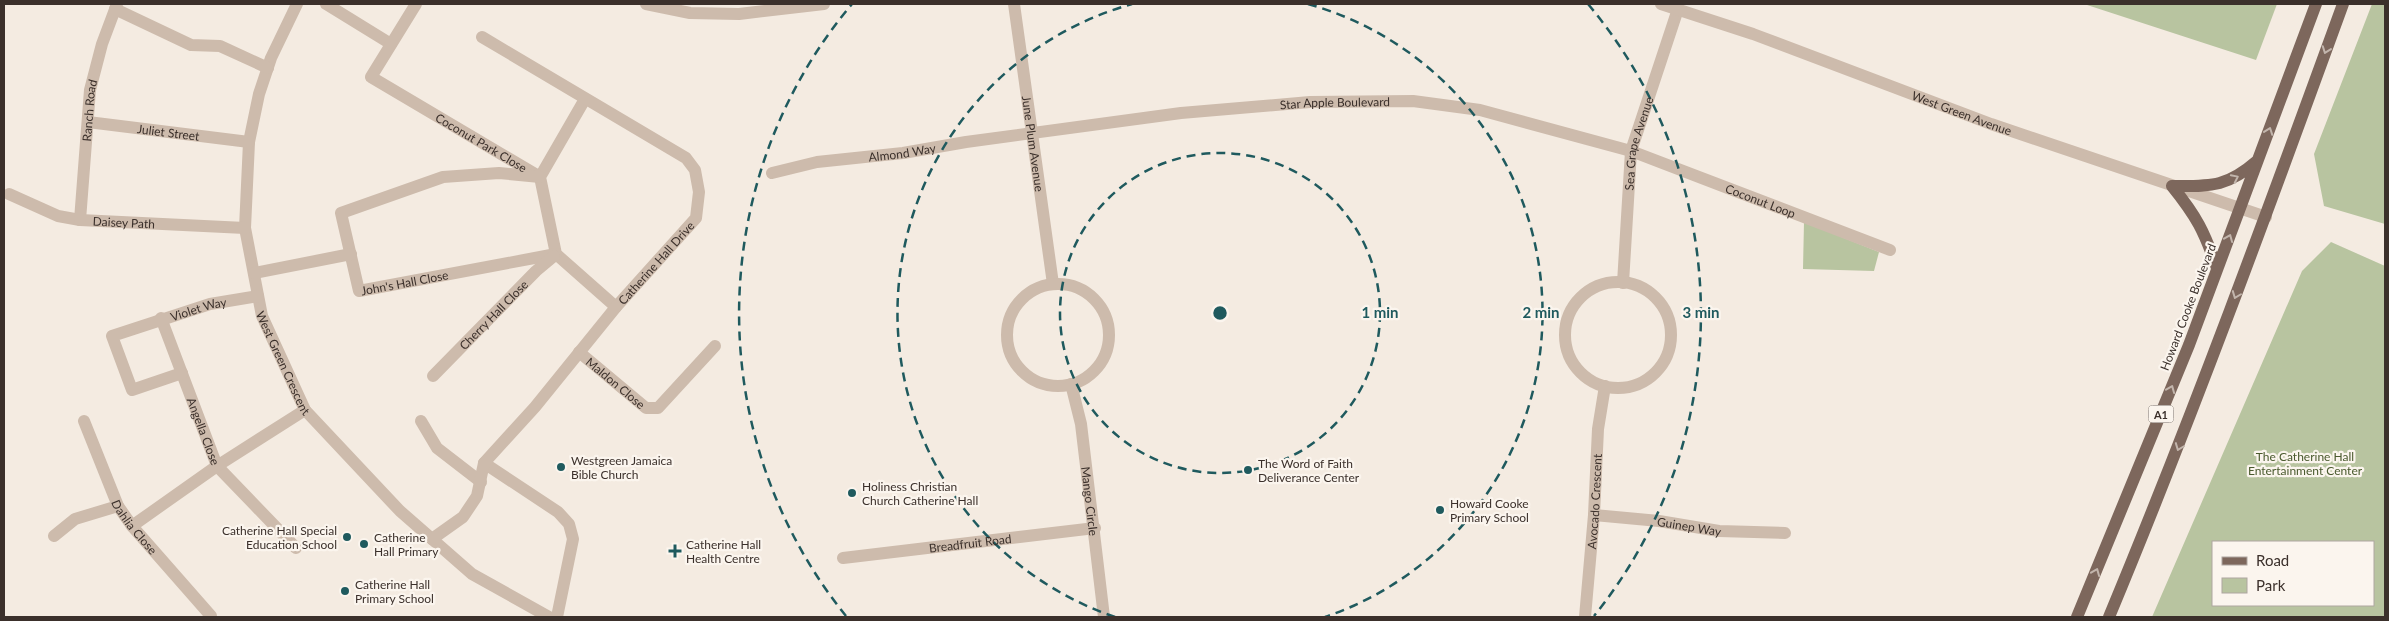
<svg xmlns="http://www.w3.org/2000/svg" width="2389" height="621" viewBox="0 0 2389 621" font-family="Lato,sans-serif">
	<style>
		.green { fill: #b8c4a0; fill-rule: evenodd }
		.lines { fill: none; stroke-linecap: round; stroke-linejoin: round }
		.minor { stroke: #cdbbac; stroke-width: 12 }
		.tertiary { stroke: #cdbbac; stroke-width: 12 }
		.primary { stroke: #7d675c; stroke-width: 12 }
		.oneway { stroke: #c2b5ac }
		.ring { fill: none; stroke: #1f5a5e; stroke-width: 2.5; stroke-dasharray: 9 6 }
		.poi-dot { fill: #1f5a5e; stroke: #fbf5ee; stroke-width: 2 }
		.labels { text-anchor: middle; dominant-baseline: central; stroke-width: 4.5; stroke-linejoin: round; paint-order: stroke }
		.shield { fill: #fbf5ee; stroke: #756b66; stroke-width: 1 }
		.shield-label { font-size: 11px; font-weight: bold; fill: #3b302b }
		.street-label { font-size: 12px; fill: #3b302b; stroke: #fbf5ee }
		.park-label { font-size: 12px; fill: #4a5a2e; stroke: #fbf5ee }
		.poi-label { font-size: 12px; fill: #3b302b; stroke: #fbf5ee; text-anchor: start }
		.centre { fill: #1f5a5e; stroke: #fbf5ee; stroke-width: 2.5 }
		.ring-label { font-size: 15px; text-anchor: middle; font-weight: bold; fill: #1f5a5e; stroke: #fbf5ee; stroke-width: 4.5; stroke-linejoin: round; paint-order: stroke }
	</style>
	<rect width="100%" height="100%" fill="#f4ebe1"/>
	<path class="green" d="M2084,4H2277L2256,60Z
		M2372,4H2385V224L2324,206L2314,154Z
		M1804,222L1879,252L1874,271L1803,269Z
		M2331,242L2385,266V617H2152L2302,271ZM2213,542H2373V605H2213Z"/>
	<g class="lines">
		<g class="minor">
			<path id="s1" d="M297,4L271,58L259,94L249,142L245,228L262,316L305,410L400,511L472,574L549,617"/>
			<path d="M326,4L391,44"/>
			<path id="s2" d="M416,4L371,77L535,174"/>
			<path id="s3" d="M1014,4L1053,284"/>
			<path d="M115,9L191,45L220,46L268,68"/>
			<path d="M585,99L540,177L556,254L616,307"/>
			<path id="s4" d="M88,122L249,142"/>
			<path id="s5" d="M772,173L817,162L903,153L966,142L1181,113L1310,102L1413,101L1480,110L1631,151L1890,250"/>
			<path id="s6" d="M540,177L499,173L443,177L341,213L359,291L556,254"/>
			<path id="s7" d="M9,194L58,216L80,220L245,228"/>
			<path id="s8" d="M80,220L90,90L102,44L117,4"/>
			<path d="M254,273L351,254"/>
			<circle cx="1618" cy="335" r="53"/>
			<path id="s9" d="M1623,283L1631,151L1678,9"/>
			<circle cx="1058" cy="335" r="51"/>
			<path id="s10" d="M161,318L217,466L296,548"/>
			<path id="s11" d="M579,352L646,408H658L715,346"/>
			<path id="s12" d="M182,373L132,390L112,336L210,304L258,296"/>
			<path id="s13" d="M433,376L536,271L554,256"/>
			<path id="s14" d="M1071,384L1081,424L1104,617"/>
			<path id="s15" d="M84,421L118,506L132,526L211,616"/>
			<path d="M421,421L437,448L481,482"/>
			<path d="M484,463L558,512L569,524L573,539L557,617"/>
			<path id="s16" d="M1594,515L1659,521L1719,531L1785,533"/>
			<path d="M132,526L217,466L305,410"/>
			<path d="M54,536L75,519L118,506"/>
			<path id="s17" d="M432,539L463,517L477,496L484,463L535,407L616,307L696,218L699,192L695,170L686,158L482,37"/>
			<path id="s18" d="M843,558L1095,528"/>
			<path id="s19" d="M1585,617L1594,515L1598,429L1605,386"/>
		</g>
		<g class="tertiary">
			<path d="M646,4L690,13L739,14L824,4"/>
			<path id="s20" d="M1661,4L1753,34L1991,124L2266,217"/>
		</g>
		<path class="primary" d="M2172,186C2210,186 2226,188 2257,161
			M2172,186C2197,217 2204,231 2217,268
			M2077,617L2189,345L2316,4
			M2109,617C2193,415 2268,210 2343,4"/>
	</g>
	<defs><path id="oneway-chevron" d="M-2-3.5L2.5 0L-2 3.5" fill="none" stroke-width="1.6" stroke-linecap="round" stroke-linejoin="round" transform="scale(1.25)"/></defs>
	<g class="oneway">
		<use href="#oneway-chevron" transform="translate(2326 50) rotate(110)"/>
		<use href="#oneway-chevron" transform="translate(2269 131) rotate(-70)"/>
		<use href="#oneway-chevron" transform="translate(2235 178) rotate(-26)"/>
		<use href="#oneway-chevron" transform="translate(2229 238) rotate(-68)"/>
		<use href="#oneway-chevron" transform="translate(2236 295) rotate(111)"/>
		<use href="#oneway-chevron" transform="translate(2171 389) rotate(-68)"/>
		<use href="#oneway-chevron" transform="translate(2179 447) rotate(111)"/>
		<use href="#oneway-chevron" transform="translate(2096 572) rotate(-68)"/>
	</g>
	<g class="ring">
		<circle cx="1220" cy="313" r="160"/>
		<path d="M1115 617A321 321 0 0 1 1132 4M1308 4A321 321 0 0 1 1325 617"/>
		<path d="M846 616A481 481 0 0 1 852 4M1588 4A481 481 0 0 1 1594 616"/>
	</g>
	<g class="poi-dot">
		<circle cx="561" cy="467" r="5"/>
		<circle cx="1248" cy="470" r="5"/>
		<circle cx="852" cy="493" r="5"/>
		<circle cx="1440" cy="510" r="5"/>
		<circle cx="347" cy="537" r="5"/>
		<circle cx="364" cy="544" r="5"/>
		<path d="M672.5 543.5h5v5h5v5h-5v5h-5v-5h-5v-5h5z"/>
		<circle cx="345" cy="591" r="5"/>
	</g>
	<g class="labels">
		<rect class="shield" x="2148.5" y="405.5" width="25" height="17" rx="4"/>
		<g class="shield-label">
			<text x="2161" y="414">A1</text>
		</g>
		<g class="street-label">
			<text stroke="none"><textPath href="#s5" startOffset="568">Star Apple Boulevard</textPath></text>
			<text stroke="none"><textPath href="#s8" startOffset="110">Ranch Road</textPath></text>
			<text stroke="none"><textPath href="#s20" startOffset="320">West Green Avenue</textPath></text>
			<text stroke="none"><textPath href="#s4" startOffset="81">Juliet Street</textPath></text>
			<text stroke="none"><textPath href="#s2" startOffset="214">Coconut Park Close</textPath></text>
			<text stroke="none"><textPath href="#s3" startOffset="141">June Plum Avenue</textPath></text>
			<text stroke="none"><textPath href="#s9" startOffset="141">Sea Grape Avenue</textPath></text>
			<text stroke="none"><textPath href="#s5" startOffset="132">Almond Way</textPath></text>
			<text stroke="none"><textPath href="#s5" startOffset="1009">Coconut Loop</textPath></text>
			<text stroke="none"><textPath href="#s7" startOffset="120">Daisey Path</textPath></text>
			<text stroke="none"><textPath href="#s17" startOffset="361">Catherine Hall Drive</textPath></text>
			<text stroke="none"><textPath href="#s6" startOffset="332">John's Hall Close</textPath></text>
			<text transform="translate(2188 307) rotate(-69)">Howard Cooke Boulevard</text>
			<text stroke="none"><textPath href="#s12" startOffset="201">Violet Way</textPath></text>
			<text stroke="none"><textPath href="#s13" startOffset="86">Cherry Hall Close</textPath></text>
			<text stroke="none"><textPath href="#s1" startOffset="374">West Green Crescent</textPath></text>
			<text stroke="none"><textPath href="#s11" startOffset="48">Maldon Close</textPath></text>
			<text stroke="none"><textPath href="#s10" startOffset="121">Angella Close</textPath></text>
			<text stroke="none"><textPath href="#s14" startOffset="119">Mango Circle</textPath></text>
			<text stroke="none"><textPath href="#s19" startOffset="116">Avocado Crescent</textPath></text>
			<text stroke="none"><textPath href="#s15" startOffset="118">Dahlia Close</textPath></text>
			<text stroke="none"><textPath href="#s16" startOffset="96">Guinep Way</textPath></text>
			<text stroke="none"><textPath href="#s18" startOffset="128">Breadfruit Road</textPath></text>
		</g>
		<g class="park-label">
			<text x="2305" y="456">The Catherine Hall<tspan x="2305" dy="14">Entertainment Center</tspan></text>
		</g>
		<g class="poi-label">
			<text x="571" y="460">Westgreen Jamaica<tspan x="571" dy="14">Bible Church</tspan></text>
			<text x="1258" y="463">The Word of Faith<tspan x="1258" dy="14">Deliverance Center</tspan></text>
			<text x="862" y="486">Holiness Christian<tspan x="862" dy="14">Church Catherine Hall</tspan></text>
			<text x="1450" y="503">Howard Cooke<tspan x="1450" dy="14">Primary School</tspan></text>
			<text x="337" y="530" text-anchor="end">Catherine Hall Special<tspan x="337" dy="14">Education School</tspan></text>
			<text x="374" y="537">Catherine<tspan x="374" dy="14">Hall Primary</tspan></text>
			<text x="686" y="544">Catherine Hall<tspan x="686" dy="14">Health Centre</tspan></text>
			<text x="355" y="584">Catherine Hall<tspan x="355" dy="14">Primary School</tspan></text>
		</g>
	</g>
	<circle cx="1220" cy="313" r="8" class="centre"/>
	<g class="ring-label">
		<text x="1380" y="318">1 min</text>
		<text x="1541" y="318">2 min</text>
		<text x="1701" y="318">3 min</text>
	</g>
	<rect width="2389" height="621" fill="none" stroke="#3b302b" stroke-width="10"/>
	<rect x="2212" y="541" width="162" height="65" fill="#fbf5ee" stroke="#aea6a0"/>
	<rect x="2222" y="557" width="25" height="8" fill="#7d675c" stroke="#aea6a0"/>
	<text x="2256" y="566" font-size="15" fill="#3b302b">Road</text>
	<rect x="2222" y="578" width="25" height="15" fill="#b8c4a0" stroke="#aea6a0"/>
	<text x="2256" y="591" font-size="15" fill="#3b302b">Park</text>
</svg>
